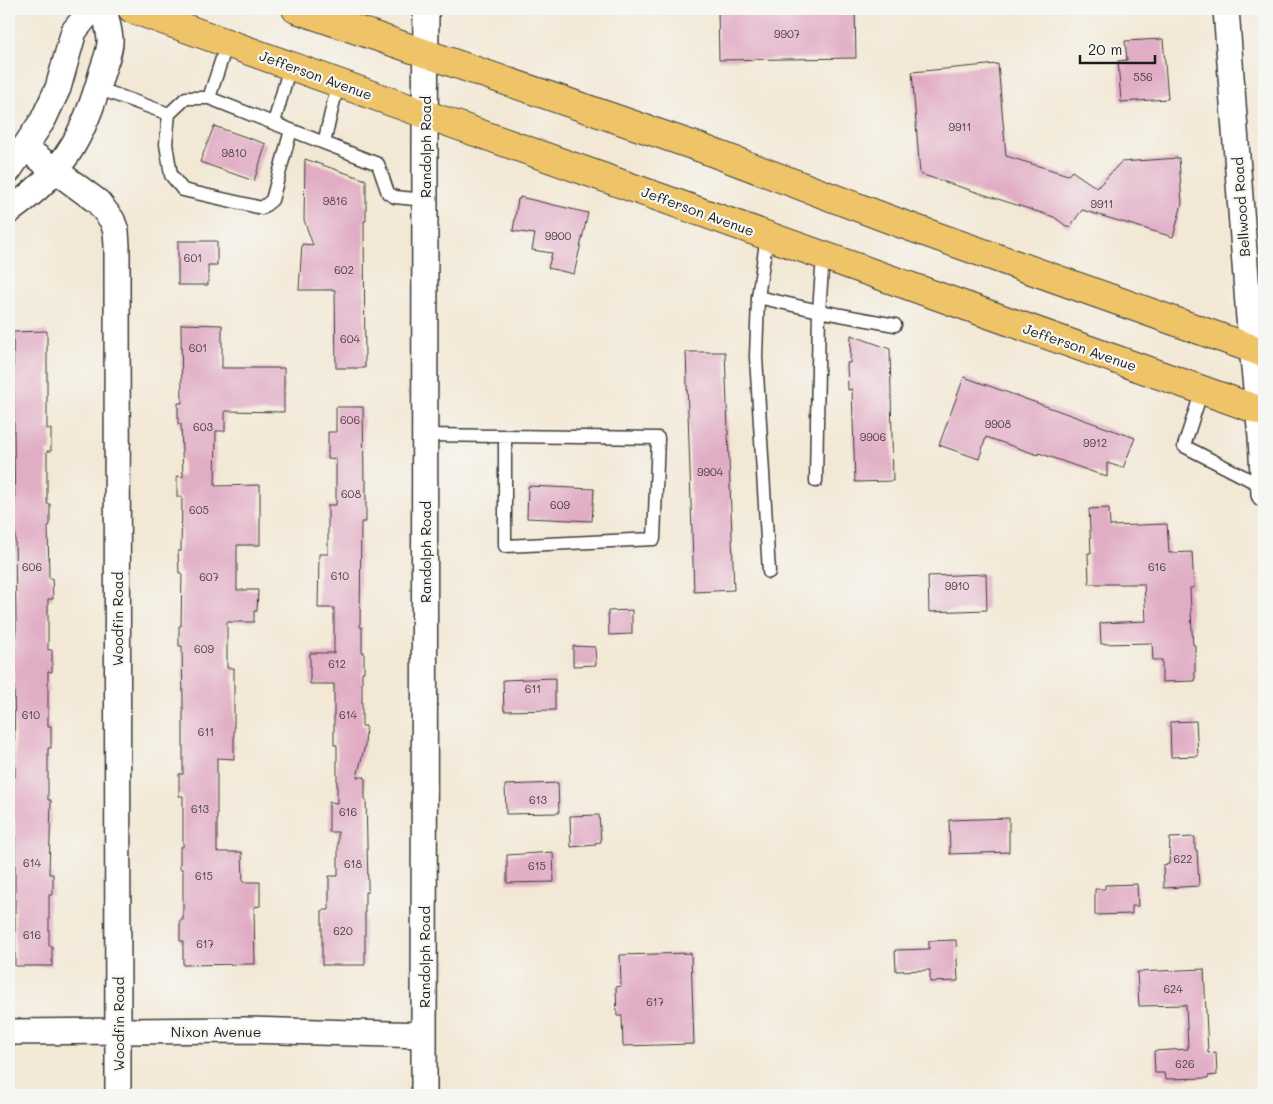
<svg xmlns="http://www.w3.org/2000/svg" width="1273" height="1104" viewBox="0 0 1273 1104" font-family="Mali,sans-serif">
	<style>
		.building { fill: #e1adc5 }
		.lines { fill: none; stroke-linecap: round; stroke-linejoin: round }
		.service-casing { stroke: #3c3b38; stroke-width: 15 }
		.minor-casing { stroke: #3c3b38; stroke-width: 28 }
		.primary-casing { stroke: #3c3b38; stroke-width: 30 }
		.service { stroke: #fff; stroke-width: 12 }
		.minor { stroke: #fff; stroke-width: 25 }
		.primary { stroke: #efc469; stroke-width: 28 }
		.labels { text-anchor: middle; dominant-baseline: central; stroke-width: 4.5; stroke-linejoin: round; paint-order: stroke }
		.number-label { font-size: 11px; fill: #4d4046 }
		.street-label { font-size: 14px; fill: #1c1c1c; stroke: #f6f6f2 }
	</style>
	<rect width="100%" height="100%" fill="#f6f6f2"/>
	<filter id="ink" filterUnits="userSpaceOnUse"><feTurbulence type="fractalNoise" baseFrequency=".02" numOctaves="2"/><feDisplacementMap in="SourceGraphic" scale="10" xChannelSelector="R" yChannelSelector="G"/><feConvolveMatrix kernelMatrix="1 2 1 2 8 2 1 2 1" color-interpolation-filters="sRGB"/></filter>
	<filter id="wash" filterUnits="userSpaceOnUse"><feTurbulence type="fractalNoise" baseFrequency=".0096" numOctaves="4" result="noise"/><feDisplacementMap in="SourceGraphic" scale="20" xChannelSelector="R" yChannelSelector="G"/><feGaussianBlur stdDeviation="1.12" result="paint"/><feColorMatrix in="noise" values="0 0 0 0 0 0 0 0 0 0 0 0 0 0 0 0 0 1.4 0 .05"/><feComposite in="paint" operator="in"/></filter>
	<g filter="url(#wash)">
		<rect width="100%" height="100%" fill="#f3e8d5"/>
		<g id="blocks">
			<path class="building" d="M718,9H855L856,58L719,60Z
				M1163,39L1168,99L1121,102L1118,61L1127,60L1125,41Z
				M998,64L1006,156L1068,175L1072,171L1097,188L1121,162L1179,158L1182,204L1173,237L1082,210L1069,228L1054,217L920,174L912,72Z
				M214,126L266,144L254,181L200,162Z
				M305,159L366,180V221H364L365,368H336L335,290H299L302,244L313,245L304,220Z
				M520,197L588,213L574,274L548,268L552,253L532,250L535,234L513,231L518,199H520Z
				M178,241H217V265H208V285H178Z
				M181,324L222,325V368H284V412L225,411V431H216L215,486L260,485V545H237V590H258L257,611H254V622H227V668H234V759L217,758V852H242L243,882H260V906L254,907L255,964L183,965V941H180V920H183V869H180V847H183V796H179V774H183V705L182,646H179V626H181L182,573H179L178,551H181L182,497H177V476L183,477L181,424H178V403H182Z
				M47,331V429H51V451H47V504H50V525L48,526L49,578H52L53,599H48V650H52V672L48,671V726H51V748H48V800H51L49,874H53V895H49V946H52V966H15V820H9V777H15L14,672H9V648H14L16,629L13,332Z
				M851,335L890,349L893,481L855,482L852,389L848,390L847,363H850Z
				M686,352H725L734,590L694,592Z
				M964,377L1135,438L1123,468L1107,463V477L1039,453L1038,455L986,437L979,459L939,445Z
				M336,407H363L364,480H366V522H361L360,627H362V652H364V672H362V726H366L365,745L357,777H365V800H366L368,884V892H365V965H322V910H329V876H338V832H329V802L337,803V745H334V684H310V653H334V608H318L319,554H328V505H336V458L328,459V432H336Z
				M528,486L594,489L592,521L527,518Z
				M1109,508L1110,526L1167,524L1169,553L1192,552L1194,588H1190L1192,631L1193,645H1195V681L1162,682V660H1153L1152,643L1101,644L1100,623L1146,621L1144,584H1089L1088,553H1091L1089,509Z
				M986,574L987,610L929,612L928,576Z
				M632,610V634L609,635L608,611Z
				M573,646L595,647L596,665L573,666Z
				M555,678V710L504,711L503,680Z
				M1196,721L1198,756L1171,757L1170,722Z
				M558,783L559,813L506,814L505,785Z
				M599,815L601,842L595,843L596,845L571,847L570,816Z
				M1009,818V852L950,854L949,820Z
				M1195,837V850H1197L1199,886L1164,888L1163,865L1169,864L1170,838Z
				M553,852L554,882L507,883V855Z
				M1137,884L1138,906H1132V914L1095,915V889H1105V885Z
				M956,940L958,981L930,982V970L896,971L895,950L929,949V941Z
				M691,953L694,1044L623,1046L622,1016H617L616,987L621,986L620,955Z
				M1204,969L1208,1053L1216,1052L1217,1075L1208,1076V1078L1165,1079L1164,1073H1155L1154,1051L1188,1049L1186,1005L1139,1006L1137,972Z"/>
		</g>
	</g>
	<g filter="url(#ink)">
		<use href="#blocks" fill-opacity="0" stroke="#3c3b38" stroke-width="1"/>
		<g class="lines">
			<g class="service-casing">
				<path id="service" d="M97,88L169,114L186,98H209L378,164L388,193L395,197L424,200
					M209,98L227,43
					M169,114L166,144L171,175L183,190L262,208L272,200L291,130
					M274,123L290,66
					M324,143L338,83
					M767,236L758,297L756,357L769,572
					M758,297L819,311L895,325
					M1202,390L1184,446L1264,487
					M425,435L658,438L654,539L505,546V436
					M816,481L819,311L823,256"/>
			</g>
			<g class="minor-casing">
				<path id="minor" d="M1226,9L1249,318L1261,437L1264,494
					M25,148L98,202L112,220L116,231L117,246L118,1095
					M9,170L43,120L58,88L74,31L92,9
					M9,211C64,172 84,137 102,72C105,62 111,49 110,39C109,29 106,18 104,9
					M9,1032L244,1030L424,1035
					M424,1095L425,139L426,9"/>
			</g>
			<g class="primary-casing">
				<path id="primary" d="M132,9L425,114L1264,412
					M296,9L701,148L902,224L1264,353"/>
			</g>
			<use href="#service" class="service"/>
			<use href="#minor" class="minor"/>
			<use href="#primary" class="primary"/>
		</g>
	</g>
	<g class="labels">
		<g class="number-label">
			<text x="787" y="33">9907</text>
			<text x="1143" y="76">556</text>
			<text x="960" y="126">9911</text>
			<text x="234" y="152">9810</text>
			<text x="335" y="200">9816</text>
			<text x="1102" y="203">9911</text>
			<text x="558" y="235">9900</text>
			<text x="193" y="257">601</text>
			<text x="344" y="269">602</text>
			<text x="350" y="338">604</text>
			<text x="198" y="347">601</text>
			<text x="350" y="419">606</text>
			<text x="998" y="423">9908</text>
			<text x="203" y="426">603</text>
			<text x="873" y="436">9906</text>
			<text x="1095" y="442">9912</text>
			<text x="710" y="471">9904</text>
			<text x="351" y="493">608</text>
			<text x="560" y="504">609</text>
			<text x="199" y="509">605</text>
			<text x="32" y="566">606</text>
			<text x="1157" y="566">616</text>
			<text x="340" y="575">610</text>
			<text x="209" y="576">607</text>
			<text x="957" y="585">9910</text>
			<text x="204" y="648">609</text>
			<text x="337" y="663">612</text>
			<text x="533" y="688">611</text>
			<text x="31" y="714">610</text>
			<text x="348" y="714">614</text>
			<text x="206" y="731">611</text>
			<text x="538" y="799">613</text>
			<text x="200" y="808">613</text>
			<text x="348" y="811">616</text>
			<text x="1183" y="858">622</text>
			<text x="32" y="862">614</text>
			<text x="353" y="863">618</text>
			<text x="537" y="865">615</text>
			<text x="204" y="875">615</text>
			<text x="343" y="930">620</text>
			<text x="32" y="934">616</text>
			<text x="205" y="943">617</text>
			<text x="1173" y="988">624</text>
			<text x="655" y="1001">617</text>
			<text x="1185" y="1063">626</text>
		</g>
		<g class="street-label">
			<text transform="translate(316 75) rotate(20)">Jefferson Avenue</text>
			<text transform="translate(425 147) rotate(-90)">Randolph Road</text>
			<text transform="translate(1241 207) rotate(-94)">Bellwood Road</text>
			<text transform="translate(698 211) rotate(20)">Jefferson Avenue</text>
			<text transform="translate(1080 347) rotate(19)">Jefferson Avenue</text>
			<text transform="translate(425 552) rotate(-90)">Randolph Road</text>
			<text transform="translate(117 619) rotate(-90)">Woodfin Road</text>
			<text transform="translate(424 957) rotate(-90)">Randolph Road</text>
			<text transform="translate(118 1024) rotate(-90)">Woodfin Road</text>
			<text x="216" y="1031">Nixon Avenue</text>
		</g>
	</g>
	<rect width="1273" height="1104" fill="none" stroke="#f6f6f2" stroke-width="30"/>
	<path d="M1080 55v8h75v-8" fill="none" stroke="#1c1c1c" stroke-width="2.5"/>
	<text x="1088" y="55" font-size="15" fill="#1c1c1c" stroke="#f6f6f2" stroke-width="4" paint-order="stroke">20 m</text>
</svg>
